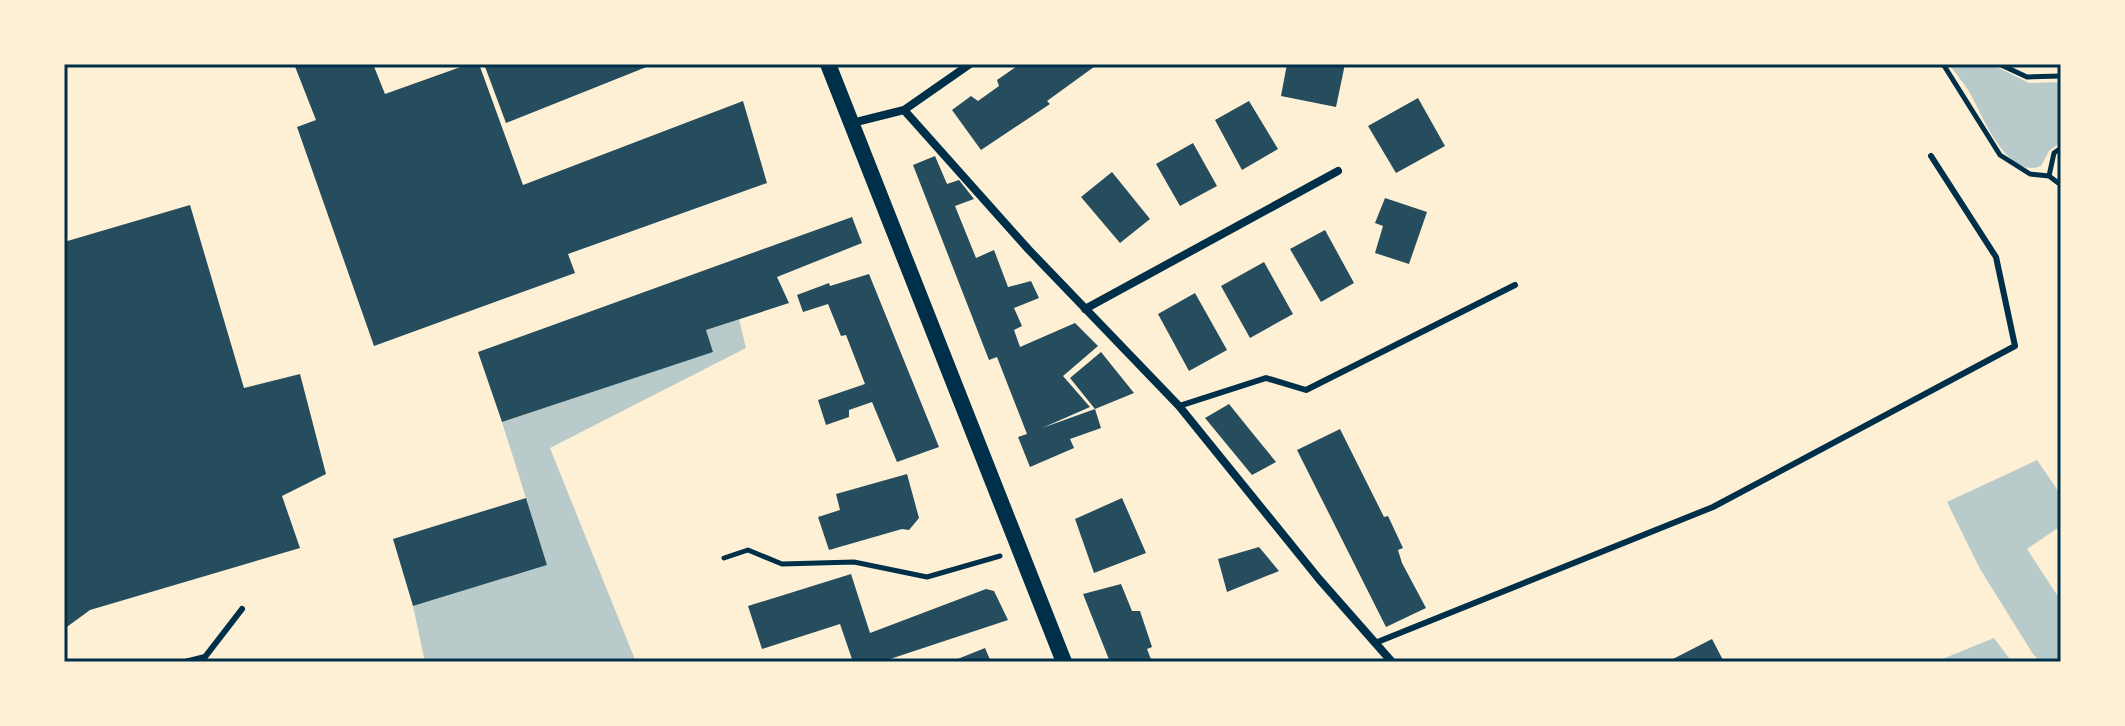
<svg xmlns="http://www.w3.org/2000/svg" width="2125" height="726" viewBox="0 0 2125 726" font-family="Inter,sans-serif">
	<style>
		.green { fill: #b9caca }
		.building { fill: #264d5e }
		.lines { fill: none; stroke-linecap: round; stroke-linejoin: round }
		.path { stroke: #003049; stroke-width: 5 }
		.service { stroke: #003049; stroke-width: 6 }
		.minor { stroke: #003049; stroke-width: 8 }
		.secondary { stroke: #003049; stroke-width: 16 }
		.neatline { fill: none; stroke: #003049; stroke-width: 3 }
	</style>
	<rect width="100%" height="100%" fill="#fdf0d5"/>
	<path class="green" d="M1949,64H1991L2029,83L2061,82V142L2049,151L2041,166C2008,180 1983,117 1971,95C1965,84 1956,74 1949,64Z
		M739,319L746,348L550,448L636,662H425L413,606L547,565L502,422L712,352L706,330Z
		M2037,460L2061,495V526L2027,549L2061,601V662H2041L2033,654L1980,569L1947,502Z
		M1994,638L2012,662H1935Z"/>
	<path class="building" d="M294,64H373L385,94L469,64H479L523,185L743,101L767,183L568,254L575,273L374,346L297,127L316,120Z
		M484,64H654L506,123Z
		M1020,64H1098L1047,101L1050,104L981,150L952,110L971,96L978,101L999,86L997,80Z
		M1287,64H1345L1336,107L1281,96Z
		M1418,98L1445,146L1396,173L1368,126Z
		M1249,101L1278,149L1242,170L1215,120Z
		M1193,143L1217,186L1180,206L1156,164Z
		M935,156L947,184L959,180L974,199L955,206L976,258L994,250L1008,287L1031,281L1039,298L1014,308L1022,326L1014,330L1020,347L1075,323L1098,346L1063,376L1090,407L1042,428L1095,409L1101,428L1070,439L1074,448L1030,467L1018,437L1027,434L997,357L989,360L913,165Z
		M1112,172L1150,219L1120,243L1081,197Z
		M1385,198L1427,212L1409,264L1375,253L1383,226L1375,223Z
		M190,205L244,388L300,374L326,474L282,496L300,548L90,610L64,629V242Z
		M852,217L862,243L777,277L789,303L706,330L713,352L502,422L478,352Z
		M1325,230L1354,283L1321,302L1290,249Z
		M1264,262L1293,314L1250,338L1221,286Z
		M869,274L939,447L897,462L872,402L849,410V417L826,425L818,400L865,384L846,335L841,336L828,304L803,312L797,295L829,283L830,286Z
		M1195,293L1227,350L1189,371L1158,314Z
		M1101,352L1134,393L1095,409L1070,378Z
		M1229,404L1254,435L1276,462L1252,475L1205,418Z
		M1340,429L1384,517L1388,516L1403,548L1398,550L1402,563L1426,608L1386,627L1297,450Z
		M907,474L919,518L909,530L902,529L829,550L818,517L840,510L836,494Z
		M526,498L547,565L413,606L393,539Z
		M1122,498L1146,553L1094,573L1075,519Z
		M1259,547L1279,571L1227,592L1218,559Z
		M851,574L870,633L986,589L994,591L1008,620L881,662H853L840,624L762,649L748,606Z
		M1121,584L1132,611H1140L1152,647L1147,649L1152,662H1110L1083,594Z
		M1712,639L1724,662H1667Z
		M985,648L991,662H950Z"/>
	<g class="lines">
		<path class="path" d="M1943,64L2000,155L2030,174L2049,176L2061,185
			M1999,64L2027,77L2061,76
			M2049,176L2054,153L2061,148
			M724,558L748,550L782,564L854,562L927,577L1000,556"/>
		<path class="service" d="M1179,406L1266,378L1306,390L1515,285
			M1375,643L1713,507L2015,346L1996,257L1931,156
			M185,662L205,657L242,609"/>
		<path class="minor" d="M904,110L1029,250L1179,406L1319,579L1392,662
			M852,123L904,110L970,64
			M1085,309L1338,171"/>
		<path class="secondary" d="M828,64L1064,662"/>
	</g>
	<rect width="2125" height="726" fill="none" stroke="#fdf0d5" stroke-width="132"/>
	<rect x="66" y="66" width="1993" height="594" class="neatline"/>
</svg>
